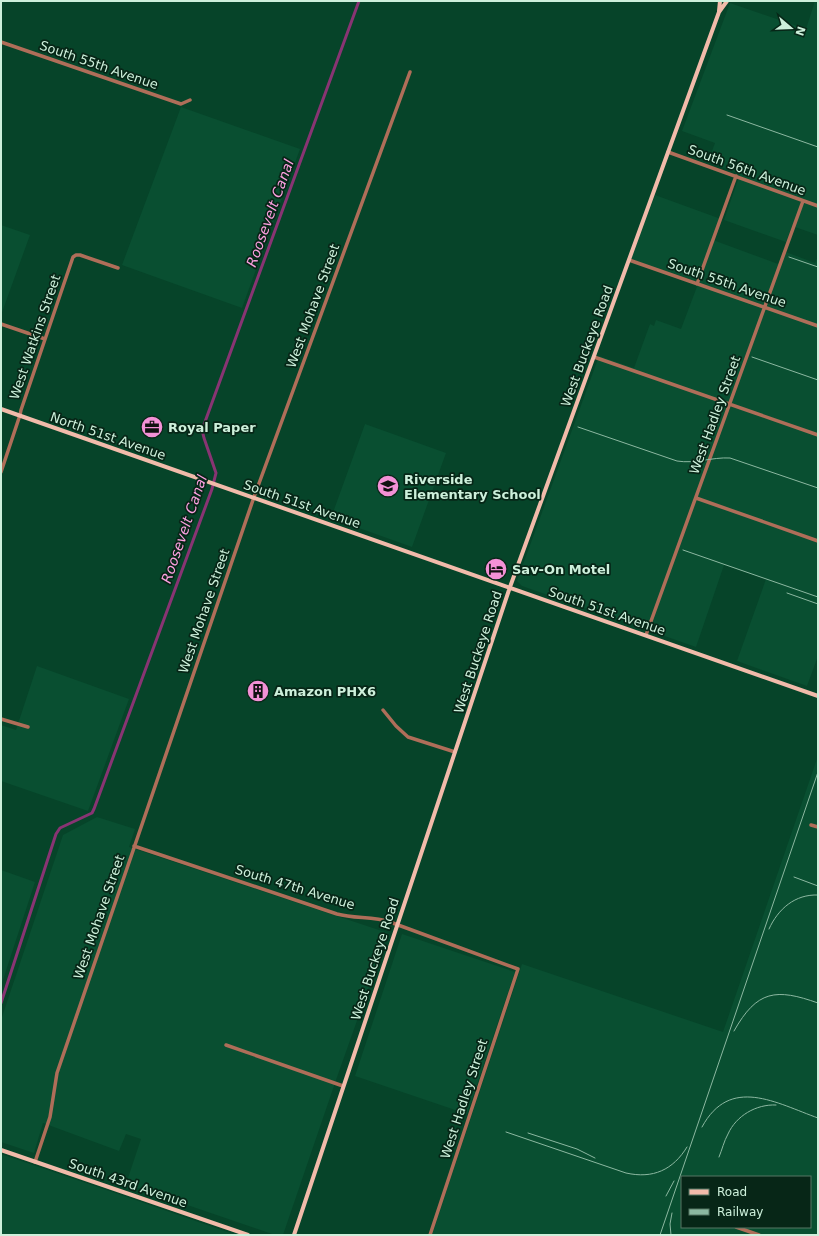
<svg xmlns="http://www.w3.org/2000/svg" width="819" height="1236" viewBox="0 0 819 1236" font-family="'DejaVu Sans',sans-serif">
	<style>
		.built { fill: #094f31; fill-rule: evenodd }
		.lines { fill: none; stroke-linecap: round; stroke-linejoin: round }
		.canal { stroke: #883473; stroke-width: 3 }
		.minor { stroke: #af6e59; stroke-width: 3.5 }
		.major { stroke: #f1bbaa; stroke-width: 4 }
		.rail { stroke: #8cb8a1; stroke-width: 1 }
		.labels { text-anchor: middle; dominant-baseline: central; stroke-width: 3.5; stroke-linejoin: round; paint-order: stroke }
		.street-label { font-size: 13px; fill: #cdf0db; stroke: #072617 }
		.poi-label { font-size: 13px; font-weight: bold; fill: #cdf0db; stroke: #072617; text-anchor: start }
		.water-label { font-size: 14px; font-style: italic; fill: #fca0e0; stroke: #072617 }
	</style>
	<rect width="100%" height="100%" fill="#064429"/>
	<path class="built" d="M815,1H818V235L792,226L786,242L724,220L740,174L708,162L715,143L682,131L730,3L806,29Z
		M181,107L300,149L242,308L122,265Z
		M655,195L721,219L713,240L778,264L783,251L815,263L818,256V656L807,686L737,661L766,579L724,565L696,647L522,586L517,581L599,356L634,368L650,324L654,326L656,320L681,329L698,284L631,259Z
		M1,225L30,235L1,315Z
		M365,424L446,453L412,547L331,518Z
		M37,666L129,699L88,811L1,781V725L16,730Z
		M818,756V1235H432L522,964L723,1032ZM682,1177H810V1227H682Z
		M97,817L135,829L129,847L388,933L336,1080L283,1235H275L126,1184L141,1139L126,1134L119,1151L43,1123L34,1153L1,1142V1020L63,835Z
		M1,870L35,882L1,986Z
		M402,934L515,972L467,1114L355,1076Z
		M1,1154L124,1196L236,1235H1Z"/>
	<g class="lines">
		<path class="canal" d="M1,1003L56,834L60,828L92,813L94,809L212,489L216,473L204,438L202,430L359,1"/>
		<path class="minor" d="M1,42L181,104L190,100
			M668,152L818,206
			M629,260L818,326
			M697,284L736,176
			M1,324L45,339
			M594,357L818,435
			M1,472L20,415L21,410L73,257L76,255H80L118,268
			M696,498L818,541
			M646,635L803,201
			M383,710L396,726L408,737L455,752
			M1,719L28,727
			M811,825L818,827
			M134,846L337,914C355,919 373,916 390,922L518,969L430,1235
			M226,1045L343,1086
			M35,1162L50,1117L57,1073L254,497L410,72
			M736,1227L759,1235"/>
		<path class="major" d="M719,11L720,1
			M1,409L818,696
			M1,1150L248,1235
			M294,1235L510,587L719,12L727,1"/>
		<path class="rail" d="M727,115L818,147
			M789,257L818,267
			M752,357L818,380
			M578,427L677,461C695,464 712,457 730,458L818,488
			M683,550L818,597
			M787,593L818,604
			M794,877L818,886
			M769,929C778,909 795,894 818,895
			M734,1031C757,990 776,988 818,1003
			M702,1127C730,1075 776,1103 818,1118
			M506,1132L626,1173C653,1179 673,1170 687,1147
			M528,1133L577,1149L595,1158
			M719,1157C722,1150 724,1141 728,1134C736,1116 756,1104 776,1105
			M666,1196L674,1181
			M660,1235L818,772
			M671,1235L670,1224L672,1213"/>
	</g>
	<defs>
		<g id="office-disc" transform="scale(1.15)"><circle r="9.5" fill="#f391d6" stroke="#072617"/><path d="M-6-3h4V-5.5h4V-3h4V5H-6ZM-1-4.5V-3h2v-1.5ZM-6 0V1H6V0Z" fill="#111"/></g>
		<g id="school-disc" transform="scale(1.15)"><circle r="9.5" fill="#f391d6" stroke="#072617"/><path d="M0-5L7-2L0 1L-7-2ZM-4 1L0 2.5L4 1V4Q0 6-4 4Z" fill="#111"/></g>
		<g id="hotel-disc" transform="scale(1.15)"><circle r="9.5" fill="#f391d6" stroke="#072617"/><path d="M-6-4.5h1.5V1H6V5H4.5V3h-9V5H-6ZM-4 0a1.8 1.8 0 1 1 3.6 0ZM.5 0V-2.5h3Q6-2.5 6 0Z" fill="#111"/></g>
		<g id="building-disc" transform="scale(1.15)"><circle r="9.5" fill="#f391d6" stroke="#072617"/><path d="M-4-6H4V6H1V3H-1V6H-4ZM-2.5-4.3h1.7v1.8h-1.7ZM.8-4.3h1.7v1.8H.8ZM-2.5-1h1.7V.8h-1.7ZM.8-1h1.7V.8H.8Z" fill="#111"/></g>
	</defs>
	<g fill-rule="evenodd">
		<use href="#office-disc" x="152" y="427"/>
		<use href="#school-disc" x="388" y="486"/>
		<use href="#hotel-disc" x="496" y="569"/>
		<use href="#building-disc" x="258" y="691"/>
	</g>
	<g class="labels">
		<g class="street-label">
			<text transform="translate(99 65) rotate(19)">South 55th Avenue</text>
			<text transform="translate(747 170) rotate(20)">South 56th Avenue</text>
			<text transform="translate(727 283) rotate(19)">South 55th Avenue</text>
			<text transform="translate(313 306) rotate(-70)">West Mohave Street</text>
			<text transform="translate(35 337) rotate(-71)">West Watkins Street</text>
			<text transform="translate(587 346) rotate(-70)">West Buckeye Road</text>
			<text transform="translate(715 415) rotate(-70)">West Hadley Street</text>
			<text transform="translate(108 436) rotate(19)">North 51st Avenue</text>
			<text transform="translate(302 504) rotate(19)">South 51st Avenue</text>
			<text transform="translate(204 611) rotate(-71)">West Mohave Street</text>
			<text transform="translate(607 611) rotate(19)">South 51st Avenue</text>
			<text transform="translate(478 652) rotate(-72)">West Buckeye Road</text>
			<text transform="translate(295 887) rotate(17)">South 47th Avenue</text>
			<text transform="translate(99 917) rotate(-71)">West Mohave Street</text>
			<text transform="translate(375 959) rotate(-72)">West Buckeye Road</text>
			<text transform="translate(464 1099) rotate(-72)">West Hadley Street</text>
			<text transform="translate(128 1183) rotate(19)">South 43rd Avenue</text>
		</g>
		<g class="poi-label">
			<text x="168" y="427">Royal Paper</text>
			<text x="404" y="479">Riverside<tspan x="404" dy="15">Elementary School</tspan></text>
			<text x="512" y="569">Sav-On Motel</text>
			<text x="274" y="691">Amazon PHX6</text>
		</g>
		<g class="water-label">
			<text transform="translate(270 213) rotate(-70)">Roosevelt Canal</text>
			<text transform="translate(184 529) rotate(-71)">Roosevelt Canal</text>
		</g>
	</g>
	<rect width="819" height="1236" fill="none" stroke="#cdf0db" stroke-width="4"/>
	<rect x="681" y="1176" width="130" height="52" fill="#072617" stroke="#567765"/>
	<rect x="689" y="1189" width="20" height="6" fill="#f1bbaa" stroke="#567765"/>
	<text x="717" y="1196" font-size="12" fill="#cdf0db">Road</text>
	<rect x="689" y="1209" width="20" height="6" fill="#8cb8a1" stroke="#567765"/>
	<text x="717" y="1216" font-size="12" fill="#cdf0db">Railway</text>
	<g transform="translate(791 28) rotate(109)" stroke="#072617" stroke-width="3" paint-order="stroke">
	<path d="M0-3L7 15L0 10L-7 15Z" fill="#cdf0db"/>
	<text y="-6" font-size="11" font-weight="bold" text-anchor="middle" fill="#cdf0db">N</text>
	</g>
</svg>
